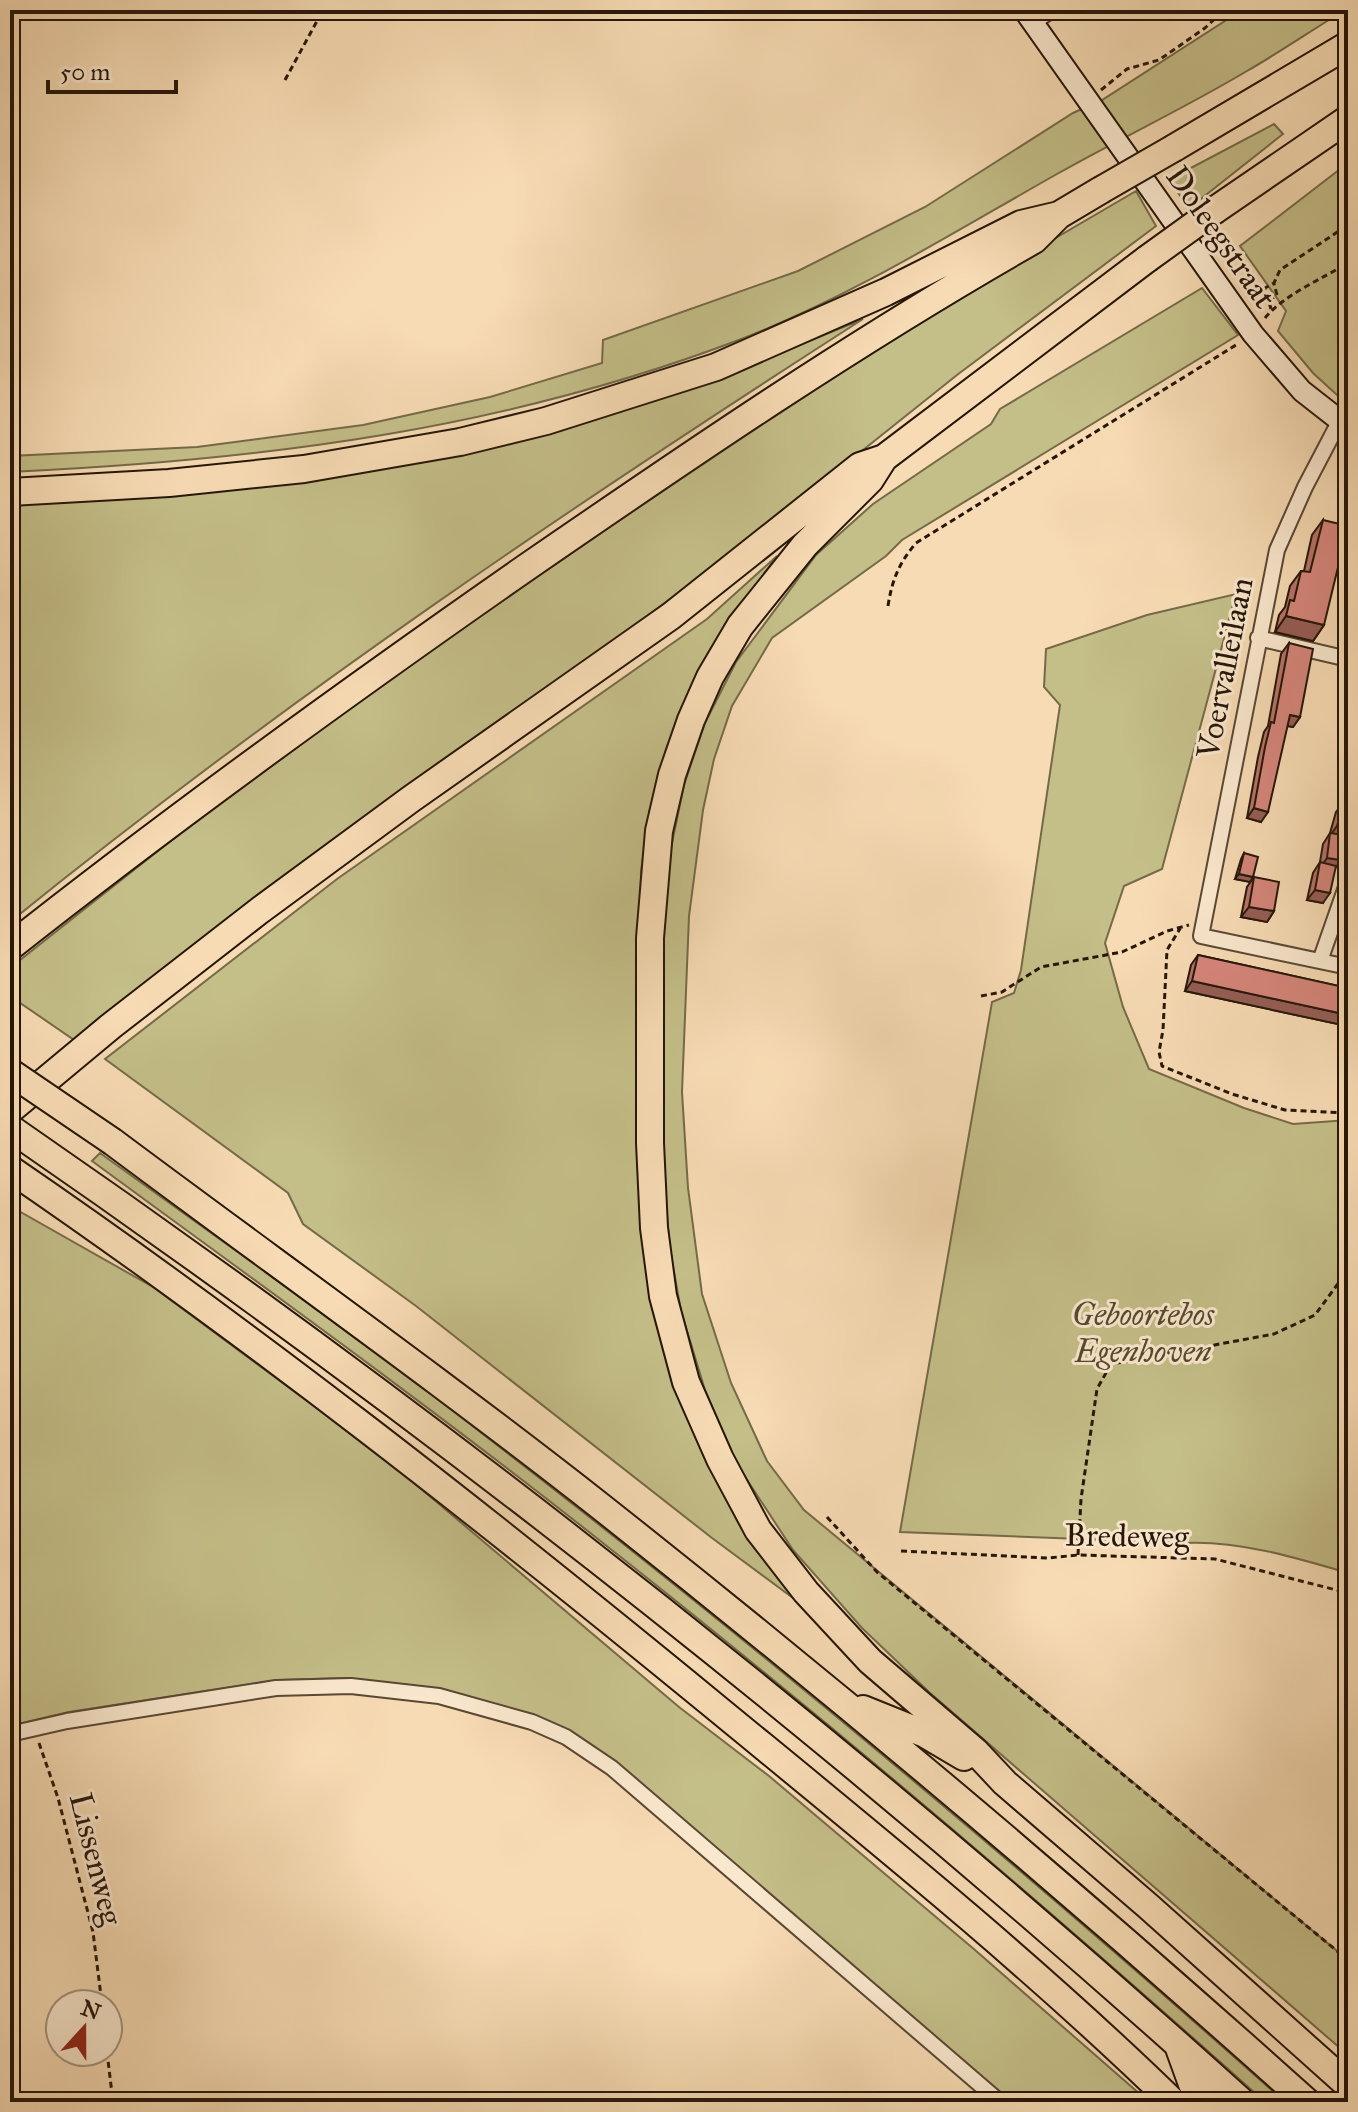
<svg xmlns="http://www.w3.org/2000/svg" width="1358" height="2112" viewBox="0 0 1358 2112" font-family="'IM FELL Great Primer',serif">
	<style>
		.green { fill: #c4be88; stroke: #756a48; stroke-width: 2 }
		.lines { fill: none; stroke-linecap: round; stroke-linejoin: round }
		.lane-casing { stroke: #5a4734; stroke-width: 11 }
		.street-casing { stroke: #5a4734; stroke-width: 18 }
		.secondary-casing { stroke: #261609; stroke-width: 24 }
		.highway-casing { stroke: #261609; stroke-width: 30 }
		.path { stroke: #261609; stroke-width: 3; stroke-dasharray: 6 4; stroke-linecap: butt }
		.lane { stroke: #fae8ce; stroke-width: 7 }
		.street { stroke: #fae8ce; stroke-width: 14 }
		.secondary { stroke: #fae8ce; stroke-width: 20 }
		.highway { stroke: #f7dbb4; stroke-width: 26 }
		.highway-bridge-casing { stroke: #261609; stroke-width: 30; stroke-linecap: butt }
		.highway-bridge { stroke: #f7dbb4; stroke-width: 26 }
		.wall { fill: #b77269; stroke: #261609; stroke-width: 2 }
		.shaded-wall { fill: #955d55; stroke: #261609; stroke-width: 2 }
		.building { fill: #d5857a; stroke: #261609; stroke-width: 2 }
		.labels { text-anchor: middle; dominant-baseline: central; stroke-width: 6; stroke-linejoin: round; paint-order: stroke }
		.street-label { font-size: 32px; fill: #261609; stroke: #fae8ce }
		.park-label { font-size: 32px; font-style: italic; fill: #55482f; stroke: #fae8ce }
	</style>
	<rect width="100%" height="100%" fill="#f7dbb4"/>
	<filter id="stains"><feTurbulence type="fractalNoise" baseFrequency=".0025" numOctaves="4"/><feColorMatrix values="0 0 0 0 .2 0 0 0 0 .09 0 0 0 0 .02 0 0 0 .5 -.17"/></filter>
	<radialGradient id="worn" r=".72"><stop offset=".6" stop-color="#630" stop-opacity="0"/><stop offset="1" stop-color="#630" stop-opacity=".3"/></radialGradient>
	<path class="green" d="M1242,10H1345C1312,30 1280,52 1247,71C1185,108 1119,139 1057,174C954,232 854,295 744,338C504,430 265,460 10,472V456L197,447L363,425L490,397L602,363L603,340L798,271L925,207L1073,113L1102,100Z
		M1274,124L1283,134L1188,209L1170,179Z
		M1348,163V405L1313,373L1278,331L1286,311L1240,246Z
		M1136,191L1156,226L957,375L744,545L531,701L77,1042L10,996V968L187,828L391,678L798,396L970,288Z
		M1202,288L1238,335L902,540L886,556L772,638L732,706L714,759L703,810L689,916L682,1092L688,1188L702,1294L731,1383L767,1461L804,1510L1348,1960V2055L929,1692L862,1628L793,1550L738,1466L705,1390L681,1311L670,1249L663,1172L664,920L671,848L684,785L705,723L736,662L816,555L873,504L991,424L1000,409Z
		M863,319C570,507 280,703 10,922V504L194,493L736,371Z
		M777,556L744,601L688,696L666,749L650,809L641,871L639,960L661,1338L797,1601L712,1538L416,1306L303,1224L288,1193L105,1059L337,879L707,619Z
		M1236,594L1162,869L1124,886L1105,943L1123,1007L1149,1069L1244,1108L1293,1124L1348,1120V1573C1297,1558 1238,1540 1184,1543L900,1532L992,1002L1014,993L1021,970L1060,705L1044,687L1046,649L1147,615Z
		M100,1153C205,1229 312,1304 415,1382C715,1610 1004,1852 1285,2102H1265C1045,1905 821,1714 589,1532C427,1404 258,1283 92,1161Z
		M10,1206L153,1287L387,1460L679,1707L769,1776L975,1950L1149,2102H1008L663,1803L530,1715L442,1689L346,1678L278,1680L69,1712L10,1726Z"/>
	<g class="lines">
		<g class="lane-casing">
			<path id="lane" d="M1038,24L1058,10"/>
		</g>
		<g class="street-casing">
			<path id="street" d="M1339,422L1305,487L1277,550L1201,936L1348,967
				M1258,638L1348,659
				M1320,961L1348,881
				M10,1734L67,1721L276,1688L351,1686L439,1696L532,1722L566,1737L612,1768L1000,2102"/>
		</g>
		<g class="secondary-casing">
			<path id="secondary" d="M1024,10L1253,334L1302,391L1348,427"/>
		</g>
		<g class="highway-casing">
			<path id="highway" d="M1174,148L1348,45
				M1215,210L1348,119
				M884,458L870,480L805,545L740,626L710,677L691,720L672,775L659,831L650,938V1143L654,1228L663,1296L686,1382L720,1459L758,1530L806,1592L870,1661L975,1751L1005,1783L1148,1906L1348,2085
				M10,492L169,483L304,469L460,442L546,421L716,367L886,292L1021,224L1059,215
				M10,947C177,815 349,691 524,569C691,454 858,340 1034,240L1059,215L1101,190
				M10,1110L111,1026L259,911L411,799L671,616L860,466L884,458L1147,259
				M10,1128C441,1425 854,1751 1242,2102
				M113,1142C275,1263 441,1381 600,1506C842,1697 1078,1896 1307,2102
				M10,1169C254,1336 485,1518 713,1705C870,1834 1028,1961 1173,2102
				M863,1709L925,1734L964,1757
				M1179,2048L1192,2084L1209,2102"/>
		</g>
		<path class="path" d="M285,80L323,10
			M1101,90L1127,69L1159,60L1205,28L1224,10
			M1269,301L1277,295L1274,284
			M1271,309L1265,288L1274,283L1280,270L1348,225
			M1265,318C1285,294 1322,279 1348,263
			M888,606C892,580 899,563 916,543L1236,345
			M1181,927L1167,950L1163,1030L1159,1052L1162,1066L1232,1094L1285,1110L1348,1113
			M981,996L1002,992L1041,967L1122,952L1167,931L1189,925
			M827,1517L877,1572L1348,1960
			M901,1551L1048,1558L1078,1555L1215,1559L1348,1593
			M1078,1555L1081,1499L1097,1389L1111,1364L1274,1334L1315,1315L1348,1270
			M39,1743L58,1798L93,1932L102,2004
			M107,2052L113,2102"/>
		<use href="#lane" class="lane"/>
		<use href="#street" class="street"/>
		<use href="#secondary" class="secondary"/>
		<use href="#highway" class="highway"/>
		<g class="highway-bridge-casing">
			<path id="highway-bridge" d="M1101,190L1174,148
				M1147,259L1215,210
				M10,1072L113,1142"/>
		</g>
		<use href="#highway-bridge" class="highway-bridge"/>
	</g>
	<path class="wall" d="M1323,520L1324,625L1313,641L1275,632L1279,615L1285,607L1290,586L1301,571H1304L1312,535Z
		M1289,643L1300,717L1293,727L1287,726L1261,822L1247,818L1258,757L1264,732L1268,726L1281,654Z
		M1348,783V834L1344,840L1323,903L1307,900L1313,873L1320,862L1323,844L1330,833L1336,812L1344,802Z
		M1244,853L1253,877L1250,882L1235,879L1241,859Z
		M1254,877L1274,911L1267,922L1241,917L1247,887Z
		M1198,955L1348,988V1017L1342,1025L1185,991L1191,965Z"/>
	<path class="shaded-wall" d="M1286,616L1324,625L1313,641L1275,632Z
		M1290,715L1300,717L1293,727L1282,725Z
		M1254,808L1268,812L1261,822L1247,818Z
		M1337,826L1348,829V834L1343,840L1330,836Z
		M1327,858L1341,860L1334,870L1320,868Z
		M1239,874L1253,877L1250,882L1235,879Z
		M1315,890L1330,893L1323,903L1307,900Z
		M1249,907L1274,911L1267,922L1241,917Z
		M1192,981L1348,1015V1017L1342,1025L1185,991Z"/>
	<path class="building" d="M1323,520L1348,526L1324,625L1286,616L1290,600L1294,601L1301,571L1310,572Z
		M1289,643L1313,649L1300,717L1290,715L1268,812L1254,808L1265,747L1271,722L1274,723Z
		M1344,802L1348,803V829L1337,826Z
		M1330,833L1344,835L1341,860L1327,858Z
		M1244,853L1258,857L1253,877L1239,874Z
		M1320,862L1336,866L1330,893L1315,890Z
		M1254,877L1279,882L1274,911L1249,907Z
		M1198,955L1348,988V1015L1192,981Z"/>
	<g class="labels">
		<g class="street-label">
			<text transform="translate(1221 237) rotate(55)">Doleegstraat</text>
			<text transform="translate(1225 668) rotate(-79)">Voervalleilaan</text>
			<text transform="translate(1127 1536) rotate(1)">Bredeweg</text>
			<text transform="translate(96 1859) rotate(76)">Lissenweg</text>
		</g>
		<g class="park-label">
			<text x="1143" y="1314">Geboortebos<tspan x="1143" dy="37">Egenhoven</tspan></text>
		</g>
	</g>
	<rect width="1358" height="2112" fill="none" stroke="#f7dbb4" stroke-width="40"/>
	<rect x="12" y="12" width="1334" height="2088" fill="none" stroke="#261609" stroke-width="4"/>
	<rect x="20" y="20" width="1318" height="2072" fill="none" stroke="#261609" stroke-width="2"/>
	<g transform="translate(84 2028) rotate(21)"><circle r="38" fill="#fae8ce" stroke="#a5947f" stroke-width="2"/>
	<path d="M0-6L14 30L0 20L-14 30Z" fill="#8f2418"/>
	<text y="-12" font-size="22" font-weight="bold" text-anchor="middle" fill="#261609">N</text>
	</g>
	<path d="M48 80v12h128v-12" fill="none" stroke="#261609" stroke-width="4"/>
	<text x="60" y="80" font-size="24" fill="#261609" stroke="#fae8ce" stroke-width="6" paint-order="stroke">50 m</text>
	<rect width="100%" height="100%" filter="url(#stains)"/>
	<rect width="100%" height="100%" fill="url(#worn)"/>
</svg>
